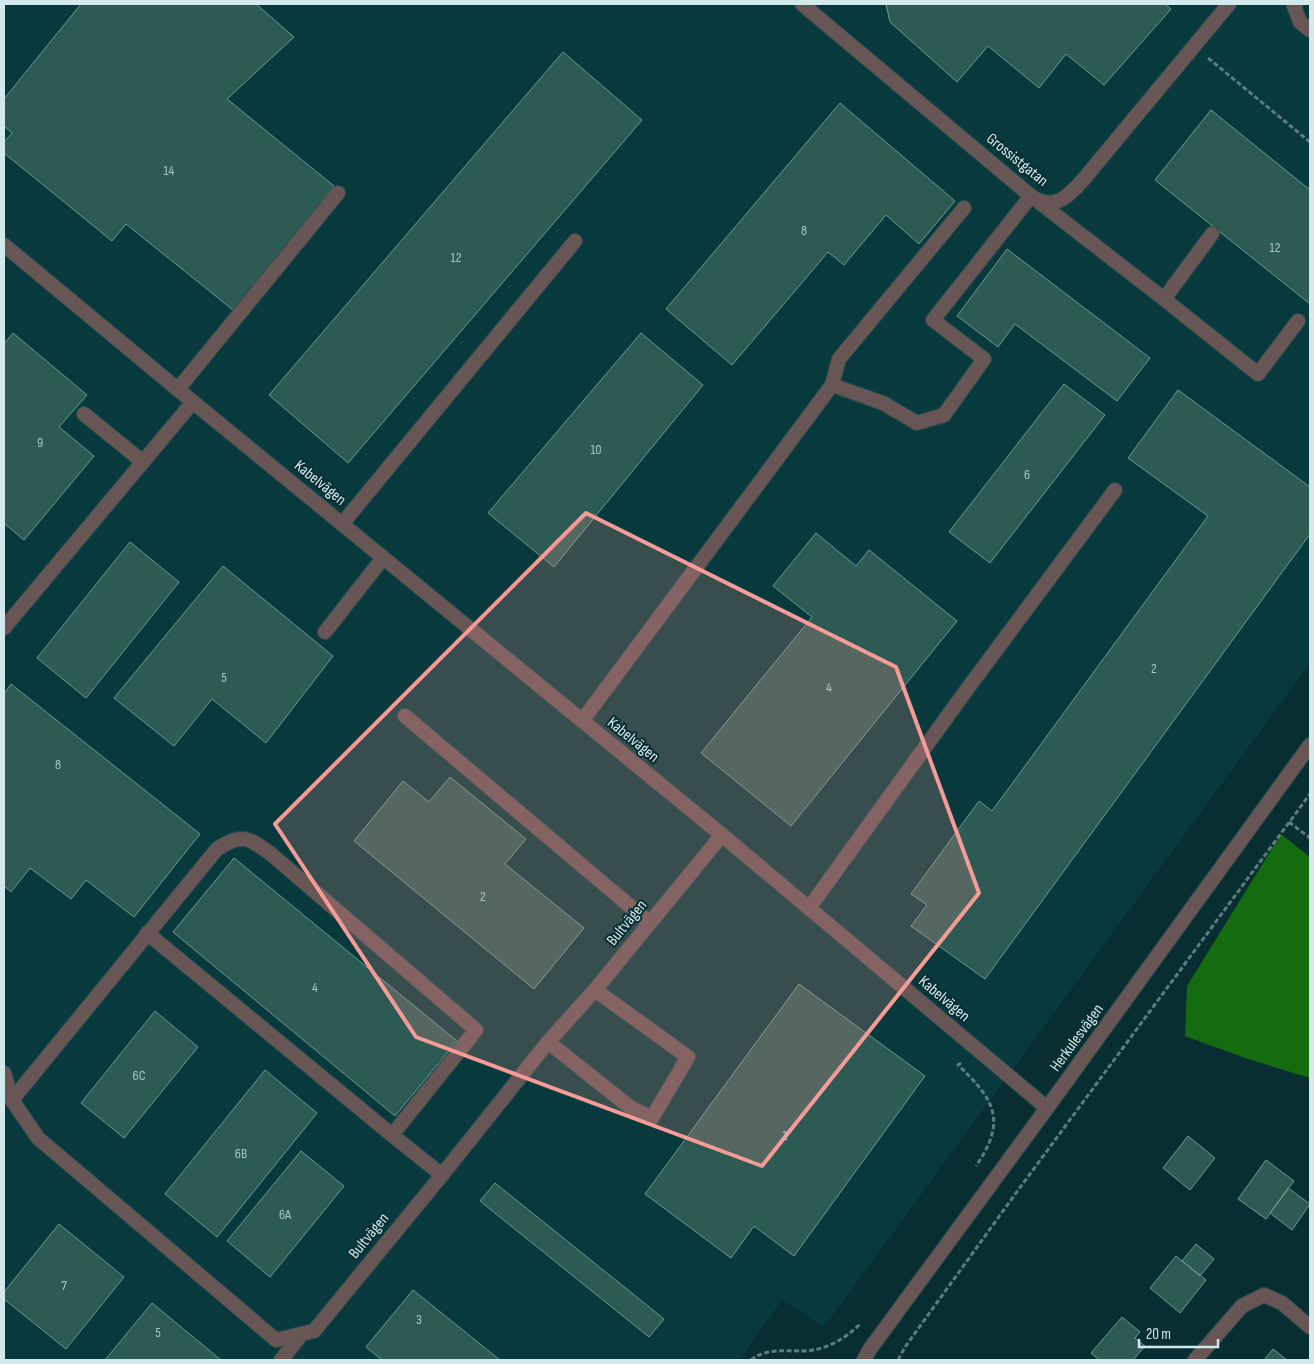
<svg xmlns="http://www.w3.org/2000/svg" width="1314" height="1364" viewBox="0 0 1314 1364" font-family="'Sofia Sans Condensed',sans-serif">
	<style>
		.built { fill: #083a3d }
		.forest { fill: #156b0f }
		.building { fill: #2d5a53; stroke: #6c9a92 }
		.lines { fill: none; stroke-linecap: round; stroke-linejoin: round }
		.service-casing { stroke: #284c4f; stroke-width: 16 }
		.minor-casing { stroke: #284c4f; stroke-width: 16 }
		.tertiary-casing { stroke: #284c4f; stroke-width: 16 }
		.path { stroke: #5c7c7f; stroke-width: 3; stroke-dasharray: 5 2.5; stroke-linecap: butt }
		.service { stroke: #685655; stroke-width: 14 }
		.minor { stroke: #685655; stroke-width: 14 }
		.tertiary { stroke: #685655; stroke-width: 14 }
		.marked { fill: #f59b98; fill-opacity: 0.2; stroke: #f59b98; stroke-width: 4; stroke-linejoin: round }
		.labels { text-anchor: middle; dominant-baseline: central; stroke-width: 4; stroke-linejoin: round; paint-order: stroke }
		.number-label { font-size: 14px; fill: #a9c6c6 }
		.street-label { font-size: 16px; fill: #d2eaec; stroke: #082e31 }
	</style>
	<rect width="100%" height="100%" fill="#082e31"/>
	<path class="built" d="M4,4H1310V663L824,1327L782,1300L739,1360H4Z"/>
	<path class="forest" d="M1281,834L1310,857V1078L1248,1059L1185,1036L1187,986Z"/>
	<path class="building" d="M81,4H256L294,37L227,99L334,186L233,310L126,224L112,241L4,153V142L12,133L4,126V99Z
		M886,4H1165L1171,9L1104,85L1066,54L1039,88L988,46L957,82L890,22Z
		M563,52L642,120L348,463L269,395Z
		M840,103L955,201L919,244L886,215L844,265L828,252L732,365L666,309Z
		M1211,110L1310,190V304L1155,180Z
		M1007,249L1150,358L1117,401L1015,324L998,347L957,316Z
		M13,333L87,395L59,427L94,456L24,540L4,523V344Z
		M641,333L703,385L554,567L488,513Z
		M1064,384L1105,415L990,563L949,532Z
		M1178,390L1310,487V534L985,979L911,926L927,905L911,894L979,801L992,811L1208,516L1128,458Z
		M816,533L856,566L869,550L957,621L791,826L701,753L812,617L773,586Z
		M130,542L179,582L86,698L37,658Z
		M223,566L333,656L266,743L212,699L174,746L114,698Z
		M11,684L200,834L134,917L86,880L71,899L30,868L11,892L4,886V694Z
		M450,777L526,839L505,864L584,928L534,989L354,841L403,781L429,802Z
		M234,858L457,1041L395,1116L173,932Z
		M799,984L925,1076L794,1256L754,1226L731,1258L645,1194Z
		M155,1011L198,1047L124,1138L81,1103Z
		M265,1070L317,1113L217,1237L165,1194Z
		M1188,1136L1215,1158L1190,1190L1163,1168Z
		M301,1151L344,1186L270,1277L227,1241Z
		M1266,1160L1294,1181L1266,1219L1238,1199Z
		M495,1183L664,1319L649,1337L480,1201Z
		M1288,1188L1310,1204L1292,1230L1270,1213Z
		M59,1224L124,1277L66,1349L4,1299V1292Z
		M1196,1244L1214,1259L1200,1276L1182,1261Z
		M1176,1256L1206,1280L1180,1313L1150,1288Z
		M413,1290L500,1360H382L366,1347Z
		M152,1303L221,1360H105Z
		M1122,1317L1140,1332L1135,1338L1145,1346L1133,1360H1099L1091,1353Z
		M1273,1349L1287,1360H1264Z"/>
	<g class="lines">
		<g class="service-casing">
			<path id="service" d="M1296,4L1294,6L1300,22L1310,30
				M1039,202L1164,299L1212,234
				M1164,299L1258,374L1298,321
				M832,385L839,359L964,208
				M178,389L338,193
				M84,414L143,462
				M342,524L575,241
				M4,628L193,402
				M325,632L383,558
				M405,716L650,923
				M582,721L832,385L883,403L917,423L944,415L984,359L933,320L1031,196
				M809,908L965,692L1115,490
				M548,1042L631,1108L652,1118L688,1057L595,990
				M12,1100L217,849C242,833 248,837 271,854L476,1030L392,1135L147,933
				M392,1135L442,1175
				M281,1360L302,1334"/>
		</g>
		<g class="minor-casing">
			<path id="minor" d="M802,4L1031,196C1053,212 1068,197 1083,180L1229,4
				M4,245L193,402L722,835L1047,1108
				M4,1073L12,1100L38,1138L276,1340L314,1331L442,1175L548,1042L595,990L722,835
				M1195,1360L1242,1306L1264,1295L1282,1303L1310,1327"/>
		</g>
		<g class="tertiary-casing">
			<path id="tertiary" d="M864,1360L870,1349L1047,1108L1310,745"/>
		</g>
		<path class="path" d="M1208,58L1310,142
			M1289,822L1310,838
			M961,1063L958,1065C995,1100 1007,1121 976,1166
			M751,1360C766,1348 786,1351 804,1351C826,1350 845,1339 860,1324
			M898,1360L905,1347L1016,1193L1310,794"/>
		<use href="#service" class="service"/>
		<use href="#minor" class="minor"/>
		<use href="#tertiary" class="tertiary"/>
	</g>
	<path class="marked" d="M586,513L896,667L979,893L762,1166L416,1037L275,824Z"/>
	<g class="labels">
		<g class="number-label">
			<text x="169" y="170">14</text>
			<text x="804" y="230">8</text>
			<text x="1275" y="247">12</text>
			<text x="456" y="257">12</text>
			<text x="40" y="442">9</text>
			<text x="596" y="449">10</text>
			<text x="1027" y="474">6</text>
			<text x="1154" y="668">2</text>
			<text x="224" y="677">5</text>
			<text x="829" y="687">4</text>
			<text x="58" y="764">8</text>
			<text x="483" y="896">2</text>
			<text x="315" y="987">4</text>
			<text x="139" y="1075">6C</text>
			<text x="785" y="1135">1</text>
			<text x="241" y="1153">6B</text>
			<text x="285" y="1214">6A</text>
			<text x="64" y="1285">7</text>
			<text x="419" y="1319">3</text>
			<text x="158" y="1332">5</text>
		</g>
		<g class="street-label">
			<text transform="translate(1017 160) rotate(39)">Grossistgatan</text>
			<text transform="translate(320 483) rotate(39)">Kabelvägen</text>
			<text transform="translate(633 740) rotate(39)">Kabelvägen</text>
			<text transform="translate(627 923) rotate(-51)">Bultvägen</text>
			<text transform="translate(944 999) rotate(40)">Kabelvägen</text>
			<text transform="translate(1077 1038) rotate(-54)">Herkulesvägen</text>
			<text transform="translate(369 1236) rotate(-51)">Bultvägen</text>
		</g>
	</g>
	<rect width="1314" height="1364" fill="none" stroke="#d2eaec" stroke-width="10"/>
	<path d="M1139 1339v8h79v-8" fill="none" stroke="#d2eaec" stroke-width="2.5"/>
	<text x="1146" y="1339" font-size="15" fill="#d2eaec" stroke="#082e31" stroke-width="4" paint-order="stroke">20 m</text>
</svg>
